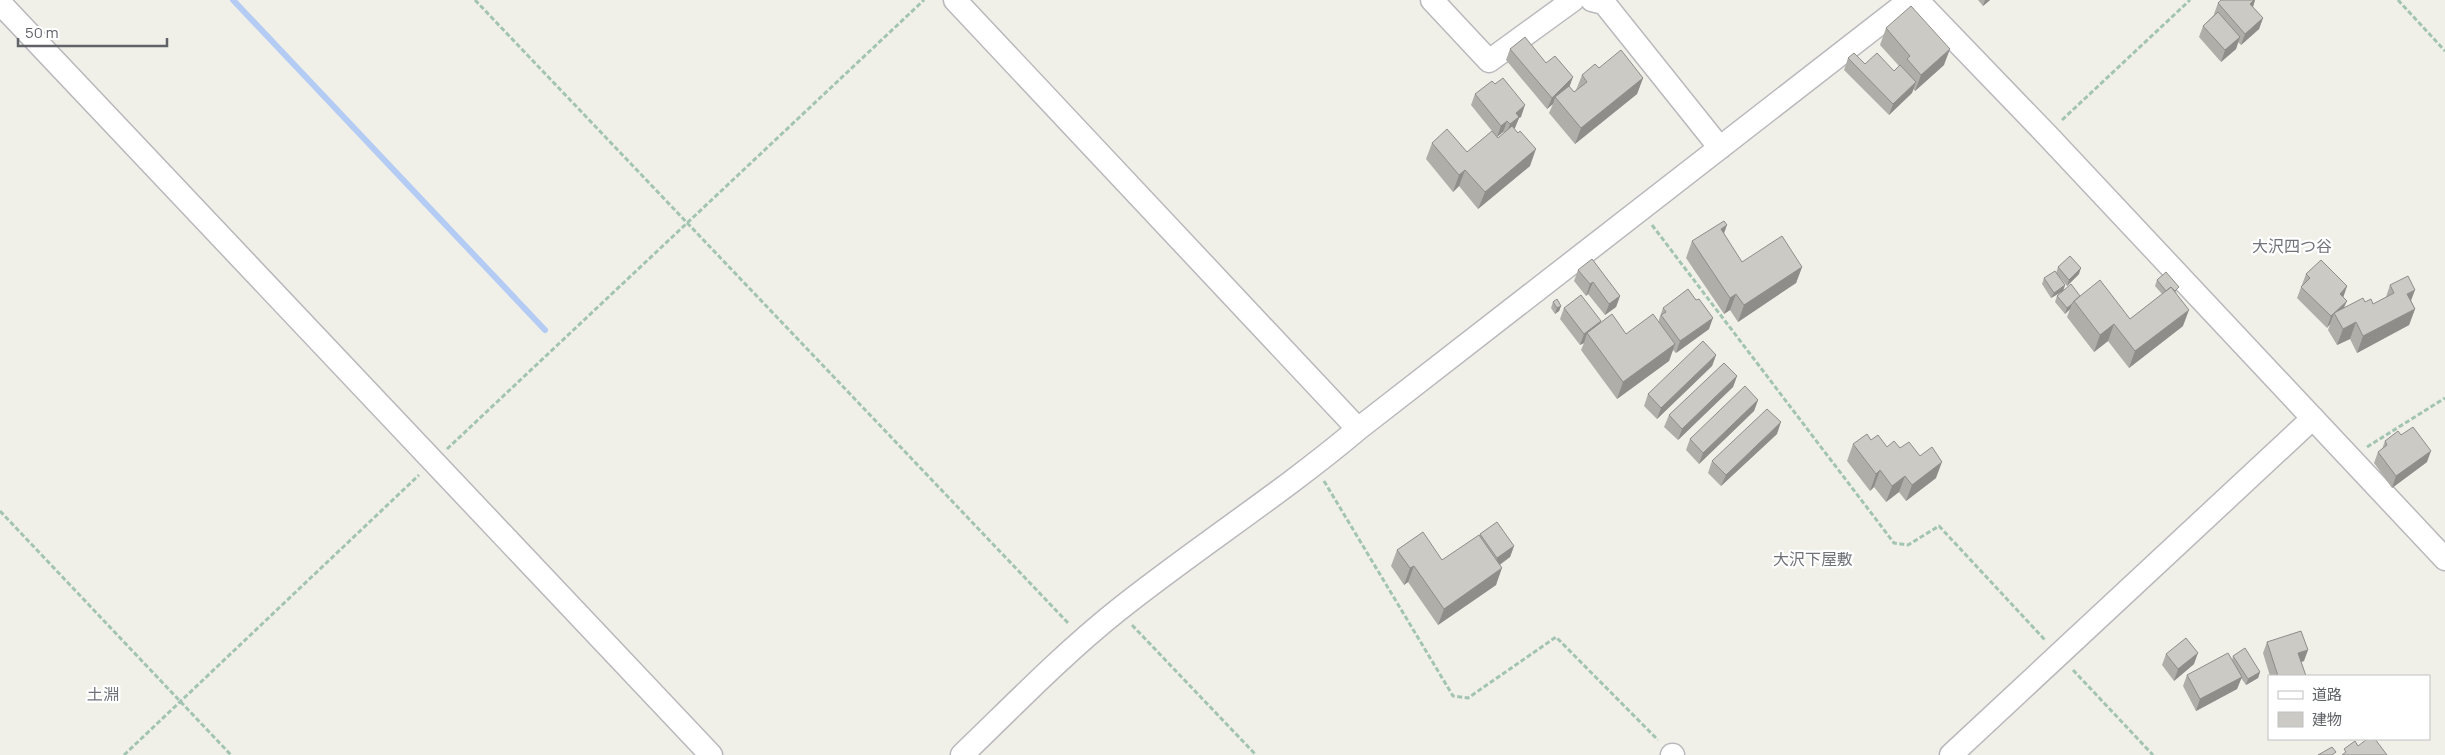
<svg xmlns="http://www.w3.org/2000/svg" width="2445" height="755" viewBox="0 0 2445 755" font-family="Manrope,'Noto Sans JP',sans-serif">
	<style>
		.lines { fill: none; stroke-linecap: round; stroke-linejoin: round }
		.stream { stroke: #b4ccf4; stroke-width: 6 }
		.minor-casing { stroke: #b9b9bd; stroke-width: 25 }
		.path { stroke: #a3c4b3; stroke-width: 3; stroke-dasharray: 5 2.5; stroke-linecap: butt }
		.minor { stroke: #fff; stroke-width: 22 }
		.wall { fill: #afaea9; fill-rule: evenodd }
		.shaded-wall { fill: #8e8d8a }
		.building { fill: #cbcac5; stroke: #8e8d8a }
		.labels { text-anchor: middle; dominant-baseline: central; stroke-width: 4.5; stroke-linejoin: round; paint-order: stroke }
		.quarter-label { font-size: 16px; fill: #717379; stroke: #fff }
	</style>
	<rect width="100%" height="100%" fill="#f0f0e9"/>
	<g class="lines">
		<path class="stream" d="M233,0L545,330"/>
		<g class="minor-casing">
			<path id="minor" d="M955,0L1358,429
				M1432,0L1489,61L1573,0
				M1592,0L1604,3L1720,148
				M1917,0L2047,135L2445,559
				M0,3L711,755
				M962,755C1013,706 1062,655 1117,611C1196,548 1281,494 1358,429L1910,0
				M1672,755H1673
				M1951,755L2313,418"/>
		</g>
		<path class="path" d="M475,0L1069,624
			M2398,0L2445,51
			M2062,120L2190,0
			M1652,225L1894,543L1908,545L1939,526L2045,640
			M2367,447L2445,398
			M447,449L924,0
			M1324,481L1453,696L1468,698L1556,637L1658,740
			M0,511L231,755
			M1132,625L1256,755
			M2073,670L2153,755
			M124,755L419,475"/>
		<use href="#minor" class="minor"/>
	</g>
	<path class="wall" d="M1978,0H1990L1983,6Z
		M2221,0H2255L2253,7L2263,18L2259,29L2241,45L2238,42L2236,49L2221,62L2199,37L2203,26L2214,15V14L2218,3Z
		M1886,28L1944,65L1915,91L1913,89L1912,93L1889,115L1844,70L1848,58L1865,64L1894,71L1899,66L1880,45Z
		M1510,49L1546,63L1574,92L1576,90L1582,75L1599,68L1643,78L1637,94L1575,144L1549,113L1553,104L1547,109L1506,60Z
		M1475,94L1521,117L1519,118L1514,129L1530,166L1478,209L1459,186L1453,192L1426,159L1432,143L1467,152L1492,131L1471,105ZM1503,132L1504,133L1498,138L1497,137Z
		M1724,234L1742,262L1802,267L1796,283L1738,322L1730,310L1724,314L1686,258L1692,241Z
		M2058,267L2079,274L2067,286L2059,276L2065,285L2063,291L2051,298L2042,284L2044,278L2056,273Z
		M1578,270L1620,296L1616,307L1605,315L1588,294L1586,296L1574,281Z
		M2306,274L2347,286L2343,297L2344,309L2365,302L2373,304L2386,297L2390,285L2411,300L2415,309L2409,325L2357,353L2350,339L2337,345L2328,330L2330,324L2327,328L2297,298Z
		M2157,280L2177,292L2176,293L2183,326L2129,368L2108,341L2094,352L2067,317L2070,309L2065,314L2055,302L2057,296H2080L2130,319L2162,294L2155,286Z
		M1553,302L1561,306L1559,311L1555,314L1551,308Z
		M1564,308L1626,334L1659,321V319L1663,308L1709,329L1676,353L1673,350L1669,361L1617,399L1581,350L1584,343L1580,345L1560,319Z
		M1716,355L1712,366L1657,419L1644,406L1648,394Z
		M1737,376L1733,387L1678,440L1664,427L1669,415Z
		M1758,400L1754,411L1699,464L1686,450L1690,439Z
		M1777,434L1721,486L1708,473L1712,461Z
		M1871,440L1887,447L1900,448L1936,478L1906,501L1899,492L1886,502L1874,487L1870,491L1847,461L1853,444Z
		M2385,441L2427,462L2392,488L2374,463L2378,452L2382,449Z
		M1480,534L1514,546L1510,557L1500,565L1496,585L1438,625L1408,582L1404,585L1391,566L1397,550L1442,560L1479,536Z
		M2267,642L2304,661L2301,662L2306,676H2270L2263,653Z
		M2166,654L2194,664L2174,681L2162,665Z
		M2233,656L2260,672L2258,678L2246,685L2241,678L2237,689L2196,711L2183,686L2187,675L2232,660Z"/>
	<path class="shaded-wall" d="M1985,0H1990L1983,6Z
		M2254,0H2255L2252,10L2250,4Z
		M2263,18L2259,29L2241,45L2245,34Z
		M2240,37L2236,49L2221,62L2225,50Z
		M1950,49L1944,65L1915,91L1921,75Z
		M1573,77L1569,88L1555,97L1553,104L1547,109L1552,98Z
		M1643,78L1637,94L1575,144L1581,128Z
		M1916,82L1912,93L1889,115L1893,104Z
		M1525,105L1521,117L1519,118L1515,128L1506,135L1510,124L1516,113Z
		M1507,121L1503,132L1497,137L1501,126Z
		M1536,149L1530,166L1478,209L1485,192Z
		M1465,170L1459,186L1453,192L1459,175Z
		M1727,225L1721,242V229Z
		M1802,267L1796,283L1738,322L1744,305Z
		M2081,268L2079,274L2067,286L2069,280Z
		M1593,282L1588,294L1586,296L1590,284Z
		M2065,285L2063,291L2051,298L2054,293Z
		M2347,286L2343,298L2340,294Z
		M2415,290L2409,306L2407,294Z
		M1736,294L1730,310L1724,314L1730,298Z
		M1620,296L1616,307L1605,315L1609,304Z
		M2347,301L2342,312L2334,313L2330,324L2327,328L2331,316Z
		M2072,304L2070,309L2065,314L2067,308Z
		M1561,306L1559,311L1555,314L1557,308Z
		M2415,309L2409,325L2357,353L2363,336Z
		M2189,310L2183,326L2129,368L2135,351Z
		M1713,318L1709,329L1676,353L1680,341Z
		M1601,321L1597,333H1587L1584,343L1580,345L1584,334Z
		M2356,322L2350,339L2337,345L2343,329Z
		M2114,324L2108,341L2094,352L2100,335Z
		M1675,344L1669,361L1617,399L1623,382Z
		M1716,355L1712,366L1657,419L1661,408Z
		M1737,376L1733,387L1678,440L1682,429Z
		M1758,400L1754,411L1699,464L1703,453Z
		M1781,422L1777,434L1721,486L1726,475Z
		M2431,451L2427,462L2392,488L2396,476Z
		M1942,462L1936,478L1906,501L1912,485Z
		M1880,470L1874,487L1870,491L1876,474Z
		M1905,476L1899,492L1886,502L1892,486Z
		M1514,546L1510,557L1493,569L1497,558Z
		M1414,566L1408,582L1404,585L1410,568Z
		M1502,568L1496,585L1438,625L1444,609Z
		M2308,650L2304,661L2294,664L2298,653Z
		M2198,653L2194,664L2174,681L2178,669Z
		M2260,672L2258,678L2246,685L2248,679Z
		M2242,677L2237,689L2196,711L2200,699Z"/>
	<path class="building" d="M2221,0H2254L2250,4L2263,18L2245,34L2218,3Z
		M1911,6L1950,49L1921,75L1907,59L1910,56L1886,28Z
		M2218,12L2240,37L2225,50L2203,26Z
		M1525,37L1546,63L1555,56L1573,77L1552,98L1510,49Z
		M1621,50L1643,78L1581,128L1555,97L1569,86L1574,92L1587,82L1582,75L1595,64L1599,68Z
		M1854,53L1865,64L1877,53L1894,71L1900,65L1916,82L1893,104L1848,58Z
		M1503,78L1525,105L1516,113L1519,117L1510,124L1507,121L1501,126L1475,94L1492,81L1495,84Z
		M1512,126L1518,133L1520,131L1536,149L1485,192L1465,170L1459,175L1432,143L1447,129L1467,152L1492,131L1498,138Z
		M1724,221L1727,225L1721,229L1742,262L1782,236L1802,267L1744,305L1736,294L1730,298L1692,241Z
		M2070,256L2081,268L2069,280L2058,267Z
		M1592,259L1620,296L1609,304L1593,282L1590,284L1578,270Z
		M2321,260L2347,286L2340,294L2347,301L2331,316L2301,287L2310,278L2306,274Z
		M2055,271L2065,285L2054,293L2044,278Z
		M2166,272L2179,287L2175,291L2171,287L2166,291L2157,280Z
		M2408,276L2415,290L2407,294L2415,309L2363,336L2356,322L2343,329L2334,313L2363,298L2365,302L2371,299L2373,304L2394,293L2390,285Z
		M2100,280L2130,319L2171,287L2189,310L2135,351L2114,324L2100,335L2074,301Z
		M2071,284L2080,296L2074,301L2072,304L2067,308L2057,296Z
		M1688,289L1696,300L1699,299L1713,318L1680,341L1661,315L1666,312L1663,308Z
		M1581,295L1601,321L1584,334L1564,308Z
		M1557,299L1561,306L1557,308L1553,302Z
		M1612,314L1626,334L1653,314L1675,344L1623,382L1587,333Z
		M1703,341L1716,355L1661,408L1648,394Z
		M1724,363L1737,376L1682,429L1669,415Z
		M1745,386L1758,400L1703,453L1690,439Z
		M1767,409L1781,422L1726,475L1712,461Z
		M2413,427L2431,451L2396,476L2378,452L2387,445L2385,441L2398,431L2401,435Z
		M1867,434L1871,440L1878,435L1887,447L1894,441L1900,448L1909,442L1920,456L1932,447L1942,462L1912,485L1905,476L1892,486L1880,470L1876,474L1853,444Z
		M1497,522L1514,546L1497,558L1480,534Z
		M1423,532L1442,560L1479,535L1502,568L1444,609L1414,566L1410,568L1397,550Z
		M2301,631L2308,650L2298,653L2306,676H2278L2267,642Z
		M2186,638L2198,653L2178,669L2166,654Z
		M2245,648L2260,672L2248,679L2233,656Z
		M2228,653L2242,677L2200,699L2187,675Z
		M2367,739H2375L2387,755H2342L2346,752L2344,749L2355,741L2358,746Z
		M2332,747L2336,752L2332,755H2318Z"/>
	<g class="labels">
		<g class="quarter-label">
			<text x="2292" y="246">大沢四つ谷</text>
			<text x="1813" y="559">大沢下屋敷</text>
			<text x="103" y="694">土淵</text>
		</g>
	</g>
	<rect x="2268" y="675" width="162" height="65" fill="#ffffff" stroke="#bfc0c2"/>
	<rect x="2278" y="691" width="25" height="8" fill="#ffffff" stroke="#bfc0c2"/>
	<text x="2312" y="700" font-size="15" fill="#606267">道路</text>
	<rect x="2278" y="712" width="25" height="15" fill="#cbcac5" stroke="#bfc0c2"/>
	<text x="2312" y="725" font-size="15" fill="#606267">建物</text>
	<path d="M18 38v8h149v-8" fill="none" stroke="#606267" stroke-width="2.5"/>
	<text x="25" y="38" font-size="15" fill="#606267" stroke="#ffffff" stroke-width="4" paint-order="stroke">50 m</text>
</svg>
